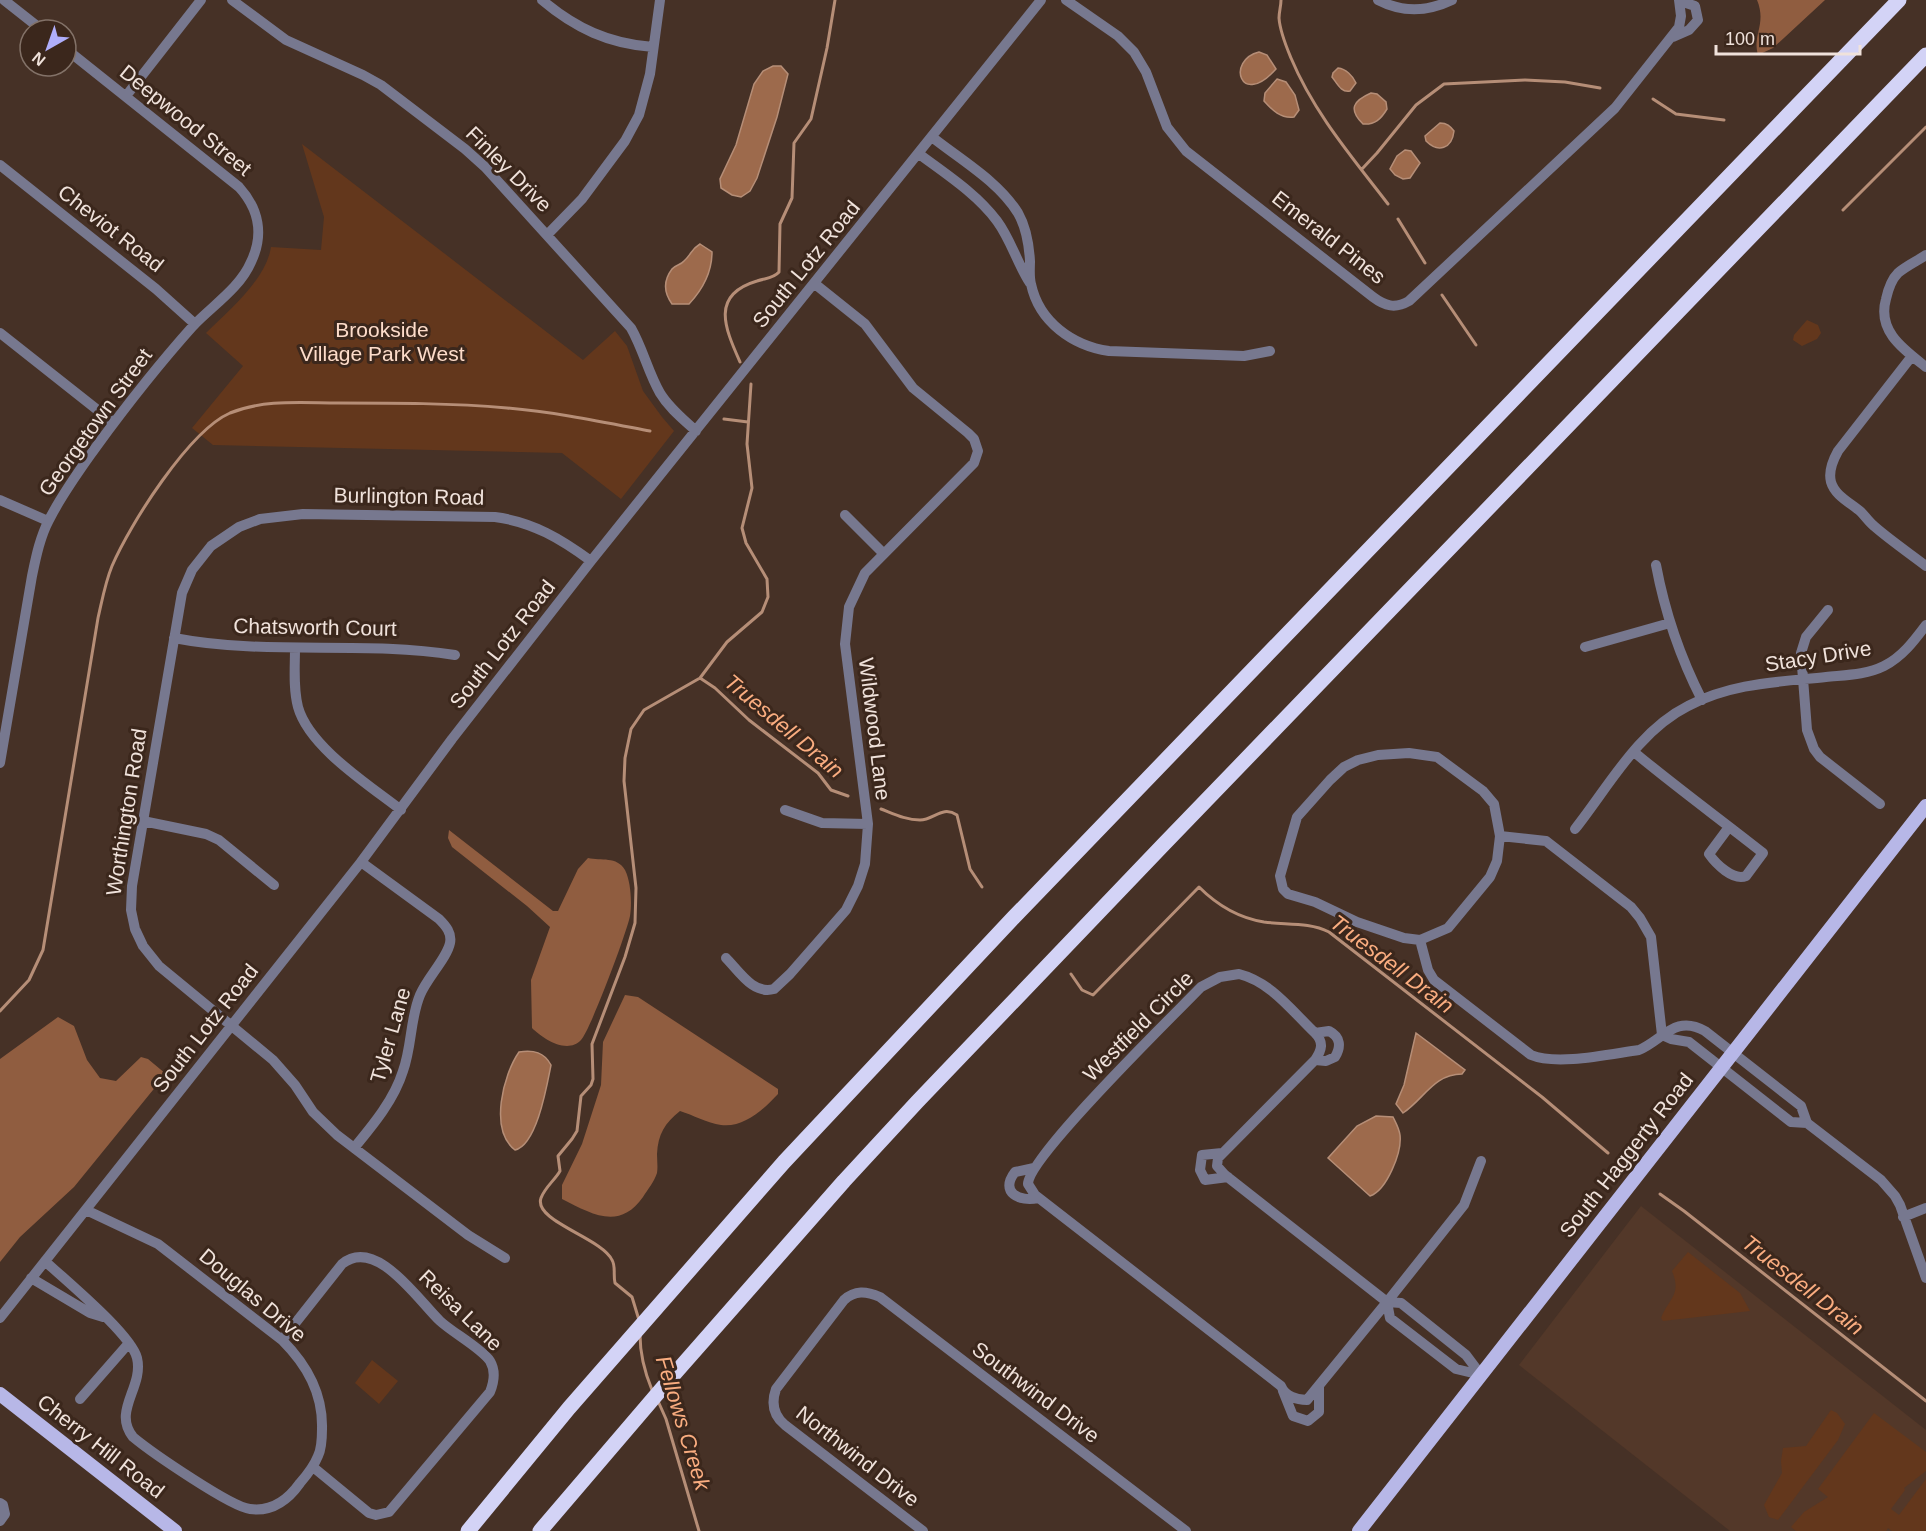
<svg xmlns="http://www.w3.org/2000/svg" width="1926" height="1531" viewBox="0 0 1926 1531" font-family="Arial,sans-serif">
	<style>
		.built { fill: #533829 }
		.green { fill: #63371c }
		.forest { fill: #905d40 }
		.water { fill: #9d6a4c; stroke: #b68e77; stroke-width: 1.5 }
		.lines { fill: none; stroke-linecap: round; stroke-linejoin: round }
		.stream { stroke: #b68e77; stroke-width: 3 }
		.minor { stroke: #77788f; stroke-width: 10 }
		.major { stroke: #b7b7e7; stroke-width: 14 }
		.highway { stroke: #d3d3f6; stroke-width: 15 }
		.labels { text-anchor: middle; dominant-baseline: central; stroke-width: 6; stroke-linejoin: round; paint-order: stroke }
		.street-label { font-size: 21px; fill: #f0e2db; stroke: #3b271c }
		.park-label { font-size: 21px; fill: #fddcca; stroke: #3b271c }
		.water-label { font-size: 22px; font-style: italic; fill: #faad80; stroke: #3b271c }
	</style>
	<rect width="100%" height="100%" fill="#463126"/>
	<path class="built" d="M1641,1206L1926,1430V1531H1730L1519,1365Z"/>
	<path class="green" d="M302,144L583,360L615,331L627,346L643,391L662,417L674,431L621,499L562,453L213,445L192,428L243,366L206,333C229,310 266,280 271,247L321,250L324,217Z
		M1807,320L1818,325L1821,333L1817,339L1802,346L1793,340L1794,335Z
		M1688,1252L1740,1293L1750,1311L1663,1321L1661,1318C1669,1298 1682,1295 1672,1271Z
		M372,1360L398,1381L379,1404L355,1383Z
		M1831,1410L1837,1413L1845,1424L1838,1440L1778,1520L1769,1517L1764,1505L1782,1473L1781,1461L1783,1448L1806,1446Z
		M1874,1413L1926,1452V1471L1904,1488L1905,1490L1891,1509L1899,1515L1926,1479V1531H1892L1888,1528L1886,1531H1796L1791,1527L1804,1512L1828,1497L1818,1489Z"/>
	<path class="forest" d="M1757,0H1825L1773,48L1758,55C1752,35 1767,24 1757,0Z
		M449,830L553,911H558L578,869L588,858C601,861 617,856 625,870C631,882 632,903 630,916C627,932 590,1031 581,1040C567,1055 542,1038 532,1028L531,980L550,927L527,906L452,847L448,838Z
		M625,995L638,997L778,1089V1094C764,1109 744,1128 721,1125C707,1123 693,1115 680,1111C665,1123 658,1134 657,1154C657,1160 658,1167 657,1173C654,1182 648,1189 643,1197C619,1231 592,1214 562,1199V1185L582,1144L601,1085L603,1042Z
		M58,1017L74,1026L87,1060L100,1078L116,1081L141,1057L148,1059L166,1074L74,1187L20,1237L0,1262V1059Z"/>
	<path class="water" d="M1259,52L1267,55L1276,69C1240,109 1226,60 1259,52Z
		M773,66H781L788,74L777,117L757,178L750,191L741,197L732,195L721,188L720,179L736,145L754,84L763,71Z
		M1338,68C1346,69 1353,76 1356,83L1350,91C1341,93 1337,83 1332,77L1333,73Z
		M1277,79L1286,82L1295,95L1299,110L1294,117C1281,119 1272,110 1264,101L1265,93Z
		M1371,93L1377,94L1386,102L1387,109C1381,119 1375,125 1363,124C1348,109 1353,101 1371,93Z
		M1440,123C1447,123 1450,126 1454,131C1452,149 1438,153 1426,141L1425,136Z
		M1405,150L1411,151L1420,163L1410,178L1403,179L1395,175L1390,169L1397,156Z
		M700,244L712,252C712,273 703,289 689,304H672C664,293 663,281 672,269C675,265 681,265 684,261C692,254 690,250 700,244Z
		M1416,1033L1465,1070L1462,1074C1434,1074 1424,1099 1403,1113L1396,1104L1404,1085Z
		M519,1052C534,1050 544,1052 551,1065C547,1085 537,1145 515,1150C489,1130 503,1075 519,1052Z
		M1376,1116L1393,1117C1396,1123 1399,1128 1400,1135C1402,1152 1387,1190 1370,1196L1328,1158L1357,1126Z"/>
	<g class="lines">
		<path class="stream" d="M1281,0C1281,6 1279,12 1279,18C1280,32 1286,46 1291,58C1314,113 1352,157 1388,204
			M1653,99L1676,114L1724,120
			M1362,169L1377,153L1416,105L1444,84L1525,80L1565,82L1600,88
			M1843,210L1926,127
			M1398,219L1425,263
			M1442,295L1476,345
			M740,362C725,328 710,295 757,281C765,278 773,279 779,272L780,224L792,198L794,143L811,119L827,48L835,0
			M724,419L748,422
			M700,678L715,688L749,720L818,773L831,790L848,796
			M881,809C894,814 906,820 920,820C934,820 942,805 957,815L970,869L982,887
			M1071,974L1082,990L1093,995L1199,887C1217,905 1239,918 1264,922C1286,925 1309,922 1329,932L1542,1097L1608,1153
			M0,1011L29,980L43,950L98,618C102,601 105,583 112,566C130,524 189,431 230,413C264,399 303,403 338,403C395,403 451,403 507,408C555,412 603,422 650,431
			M1660,1194L1684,1211L1926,1401
			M639,1320L632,1297L615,1283C613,1275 616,1266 612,1260C602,1238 533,1221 541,1198C545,1187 555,1180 560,1171L558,1156L572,1139L577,1131L581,1096L591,1085L593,1079L592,1044L625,957L635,923L636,888L624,781L625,758L631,729L644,710L700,678L727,642L762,612L768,597L767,579L746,543L742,528L752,488L747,444L751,384
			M640,1335C640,1354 645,1373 652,1390
			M658,1401L666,1419L699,1531"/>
		<path class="minor" d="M4,0L42,30
			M232,0L286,40L363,75L381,85L465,149L485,167L631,328C643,349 648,372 660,393C669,408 683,419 696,431
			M542,0C575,28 609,44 653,47
			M1066,0L1118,36L1134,52L1146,72L1167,127L1186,151L1373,297C1385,306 1395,309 1409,301L1615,108L1679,27L1681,16L1679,0
			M1378,0C1403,13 1427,12 1452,0
			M1673,37L1689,30L1698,20L1695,6L1680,1
			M126,96L201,0
			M932,137C961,160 998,181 1018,213C1026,227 1029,245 1030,261C1030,268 1029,277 1031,284C1039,322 1073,346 1109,351L1244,356L1270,351
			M919,154C946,174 977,194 997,221C1011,240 1017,263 1030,283
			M0,165L156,289L195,324
			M547,235L582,199L625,141L639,115L650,74L660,0
			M1926,255C1917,261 1906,266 1898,273C1892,279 1888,290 1886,299C1877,331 1903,349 1926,367
			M0,333L114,423
			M1912,356L1838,451C1833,460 1828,471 1831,482C1835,496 1851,503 1861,512C1865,516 1869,522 1874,526C1890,540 1909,553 1926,566
			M0,500L48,521
			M845,515L883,553
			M1656,565C1665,613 1680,657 1702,700
			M1828,610L1806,637L1801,653L1807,730L1814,749L1820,757L1880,804
			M174,638C267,656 362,640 455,655
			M1585,647L1670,623
			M295,648C295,667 293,688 298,707C309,747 369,785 401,810
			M1634,752C1676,787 1720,819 1763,853L1746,876C1733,881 1716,864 1709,854L1729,827
			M1409,753L1437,757L1483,791L1494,804L1500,836L1497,861L1490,877L1448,928L1420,940L1404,938L1357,922L1315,902L1288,894L1283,889L1280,876L1297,817L1330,780L1344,767L1358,760L1378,755Z
			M0,763L32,576C36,557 40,537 49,520C62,494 79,471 96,447C126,406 159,364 193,326C212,306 240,288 251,262C264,235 259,209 239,187L66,49
			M785,810L822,823L868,824
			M143,821L206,834L219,840L274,885
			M1575,829C1609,786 1638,731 1688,706C1731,683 1779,682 1826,677C1845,675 1866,675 1884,666C1902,657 1914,641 1926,625
			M1500,836L1546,841L1631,907L1640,918L1651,937L1662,1035
			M1420,940L1428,970L1434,980L1531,1055C1557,1066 1610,1054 1639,1050C1663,1040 1675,1014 1705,1031L1801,1106L1807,1123L1881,1180L1895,1196L1900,1205L1926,1278
			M726,958C739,971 753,995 774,989L790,974L846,910L858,886L865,864L868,824L845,644L849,607L865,573L974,463L978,451L974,439L968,433L913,388L865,324L815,284
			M1239,974C1271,982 1292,1011 1315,1033C1324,1042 1322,1050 1315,1060L1218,1158L1217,1166L1225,1175L1387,1302L1307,1400C1297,1400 1285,1396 1281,1386L1035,1195L1028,1184C1028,1157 1174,1015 1201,987L1220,977Z
			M1662,1035L1671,1039L1689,1042L1791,1122L1807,1123
			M1315,1060L1326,1061L1335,1057C1341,1047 1341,1037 1329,1031L1315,1033
			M354,1148C373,1125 394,1100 403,1071C412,1046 410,1019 420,995C427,978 447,958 450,943C452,933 446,926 439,919L361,862
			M1222,1153L1202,1155L1200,1170L1205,1180L1228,1177
			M1034,1168L1015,1172C999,1193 1020,1202 1038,1198
			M1903,1217L1926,1208
			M505,1258L468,1235L337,1135L313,1112L295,1085L273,1060L159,966L143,946L135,929L131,910L132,886L182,593L192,570L211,546L239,527L260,519L303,514L495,517C533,522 561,539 591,561
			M45,1261C65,1280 131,1334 137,1358C144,1387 112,1411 133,1437C151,1452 231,1507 250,1509C272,1512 288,1500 300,1483C307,1475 314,1466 318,1456C322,1448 322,1438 322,1429C323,1393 307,1365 282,1340L158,1244L86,1210
			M31,1278L90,1313L103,1317
			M1387,1302L1464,1205L1481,1161
			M1387,1302L1390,1318L1456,1369L1481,1375
			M1387,1302L1401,1303L1466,1355L1481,1375
			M0,1318L361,862L452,739L591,561L1041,0
			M282,1340L342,1264C376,1236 418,1300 440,1321C453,1333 481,1348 490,1361C496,1371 494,1382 490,1392L389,1512L376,1515L369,1513L313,1467
			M1283,1391L1293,1416L1308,1421L1319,1412V1387
			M80,1399L129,1343
			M0,1503L3,1505L5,1514L0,1521
			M923,1531L785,1425C773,1415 771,1403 776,1389L844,1300C855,1290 866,1291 880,1297L1186,1531"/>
		<path class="major" d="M0,1394L175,1531
			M1359,1531L1926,806"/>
		<path class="highway" d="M468,1531L569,1408L784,1162L1014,917L1899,0
			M540,1531L670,1379L844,1181L917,1102L1163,845L1926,55"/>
	</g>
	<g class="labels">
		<g class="street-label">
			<text transform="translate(186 120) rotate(39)">Deepwood Street</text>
			<text transform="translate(509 169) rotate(45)">Finley Drive</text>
			<text transform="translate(111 228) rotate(38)">Cheviot Road</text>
			<text transform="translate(1329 237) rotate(38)">Emerald Pines</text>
			<text transform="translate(806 264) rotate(-51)">South Lotz Road</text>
			<text transform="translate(95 422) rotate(-54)">Georgetown Street</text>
			<text transform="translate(409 496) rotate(1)">Burlington Road</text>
			<text transform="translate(315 627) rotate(1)">Chatsworth Court</text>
			<text transform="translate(502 644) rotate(-52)">South Lotz Road</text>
			<text transform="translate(1818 656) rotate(-9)">Stacy Drive</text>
			<text transform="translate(875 729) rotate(83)">Wildwood Lane</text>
			<text transform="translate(126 812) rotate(-81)">Worthington Road</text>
			<text transform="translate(1138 1026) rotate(-45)">Westfield Circle</text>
			<text transform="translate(205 1028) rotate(-52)">South Lotz Road</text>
			<text transform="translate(390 1035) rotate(-74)">Tyler Lane</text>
			<text transform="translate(1626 1155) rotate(-52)">South Haggerty Road</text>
			<text transform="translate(253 1295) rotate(40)">Douglas Drive</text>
			<text transform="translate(461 1310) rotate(44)">Reisa Lane</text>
			<text transform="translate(1036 1392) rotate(37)">Southwind Drive</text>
			<text transform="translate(101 1446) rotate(38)">Cherry Hill Road</text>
			<text transform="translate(858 1456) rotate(38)">Northwind Drive</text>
		</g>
		<g class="park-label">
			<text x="382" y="329">Brookside<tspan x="382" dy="24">Village Park West</tspan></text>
		</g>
		<g class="water-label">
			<text transform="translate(784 726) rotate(40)">Truesdell Drain</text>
			<text transform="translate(1392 964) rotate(37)">Truesdell Drain</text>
			<text transform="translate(1803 1285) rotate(38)">Truesdell Drain</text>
			<text transform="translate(683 1423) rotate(73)">Fellows Creek</text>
		</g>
	</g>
	<g transform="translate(48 48) rotate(220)"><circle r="28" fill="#3b271c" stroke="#837268" stroke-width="1.5"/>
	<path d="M0-4.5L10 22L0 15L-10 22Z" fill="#afaefa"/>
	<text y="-9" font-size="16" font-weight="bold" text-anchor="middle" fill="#f0e2db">N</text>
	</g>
	<path d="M1716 45v9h144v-9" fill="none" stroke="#f0e2db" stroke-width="3"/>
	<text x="1725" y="45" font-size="18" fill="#f0e2db" stroke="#3b271c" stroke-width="4.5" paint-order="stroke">100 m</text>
</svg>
